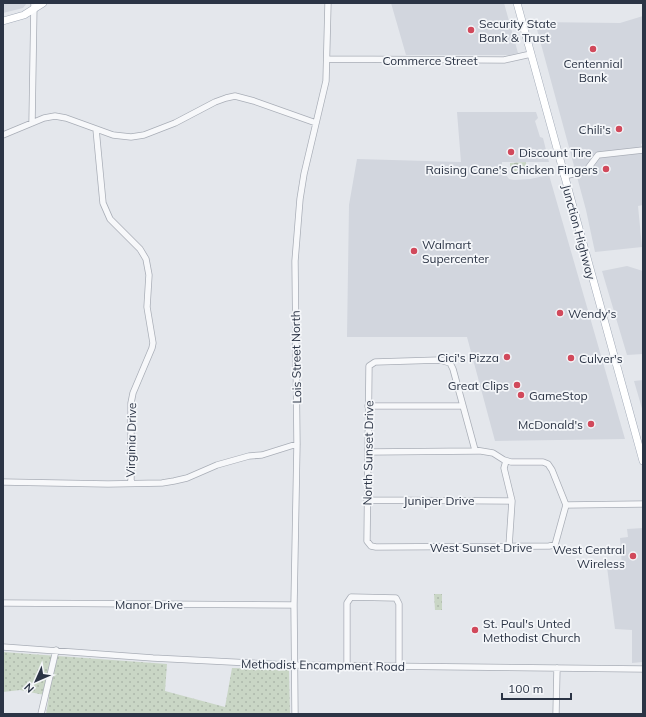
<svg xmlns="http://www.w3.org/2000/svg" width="646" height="717" viewBox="0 0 646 717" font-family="Mulish,sans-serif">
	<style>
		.built { fill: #d2d6de }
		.grass { fill: url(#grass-dots) }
		.cemetery { fill: url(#cemetery-stones) }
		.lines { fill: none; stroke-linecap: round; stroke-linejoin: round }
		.minor-casing { stroke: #a9aeb7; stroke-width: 7 }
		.major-casing { stroke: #a3abb8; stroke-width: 8 }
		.minor { stroke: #f7f8fa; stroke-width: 5.5 }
		.major { stroke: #fff; stroke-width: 7 }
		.poi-dot { fill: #d1495b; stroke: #f4f6f9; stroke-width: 1.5 }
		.labels { text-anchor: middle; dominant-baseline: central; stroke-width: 3.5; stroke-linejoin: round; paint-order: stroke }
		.poi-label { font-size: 12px; fill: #2b3445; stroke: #f4f6f9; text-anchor: start }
		.street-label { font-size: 12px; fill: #2b3445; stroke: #f4f6f9 }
	</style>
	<defs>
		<pattern id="grass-dots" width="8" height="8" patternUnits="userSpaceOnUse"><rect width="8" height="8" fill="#c9d6c5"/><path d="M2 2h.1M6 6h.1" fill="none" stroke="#adb8ab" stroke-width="1.8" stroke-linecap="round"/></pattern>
		<pattern id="cemetery-stones" width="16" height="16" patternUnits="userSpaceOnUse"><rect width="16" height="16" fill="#c9d6c5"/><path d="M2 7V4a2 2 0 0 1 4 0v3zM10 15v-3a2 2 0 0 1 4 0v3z" fill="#adb8ab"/></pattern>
	</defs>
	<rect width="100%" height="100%" fill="#e4e7ec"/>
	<path class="built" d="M3,3H27L23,8L3,13Z
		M391,3H504L518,53L510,55H406Z
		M643,16V143L641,144L643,157V205L638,206L642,247L595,252L586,210L535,22L620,23Z
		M457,112H536L538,118L535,121L540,137L543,138L549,162H502V169L509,179L514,180L530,179L549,175L625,439L495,441L467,337H347L349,205L357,159L461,162Z
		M627,266L643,271V354L627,355L602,271Z
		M643,380V412L634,381Z
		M643,528V662L632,663V630L615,629L607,567H622L620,538L628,537L627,529Z"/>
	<path class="grass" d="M434,594H442V610H435Z
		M3,652L167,664L165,691L225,707L232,668L289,670L290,714H46L49,696L20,690L3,692Z"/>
	<path class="cemetery" d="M526,162V171H510V163Z"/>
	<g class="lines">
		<g class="minor-casing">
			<path id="minor" d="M327,59L504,60L531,54
				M32,123L34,3
				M96,129L103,203L110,219L140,249L146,259L149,275L147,307L153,343L152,348L133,393L131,403V483
				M3,135L44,118L55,116L66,118L113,135L131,137L144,135L175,123L215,102L226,98L235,96L254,101L316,123
				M564,176L586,171L598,155L643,150
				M440,360L450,363L453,369L475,450L493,453L504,460L511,462H543L548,464L552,470L566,505L555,545L549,546L376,547L371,546L367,541L369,366L375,362Z
				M368,406H463
				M368,452L478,451
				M506,461L504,468L512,501L509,546
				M3,482L108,484L162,483L174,481L187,478L217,465L249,456L262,455L297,444
				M367,500L512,501
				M566,505L643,504
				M3,603L294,605
				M3,647L153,658L290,665L643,669
				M347,665V603L351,597L396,598L399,604V666
				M41,714L56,650
				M295,714L294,605L297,444L295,261L300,199L304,174L326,81L328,3
				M556,714L557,668"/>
		</g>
		<g class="major-casing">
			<path id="major" d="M517,3L643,461
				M3,21L24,15L43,3"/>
		</g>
		<use href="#minor" class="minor"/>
		<use href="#major" class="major"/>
	</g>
	<g class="poi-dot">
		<circle cx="471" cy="30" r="4"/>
		<circle cx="593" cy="49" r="4"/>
		<circle cx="619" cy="129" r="4"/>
		<circle cx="511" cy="152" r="4"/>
		<circle cx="606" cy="169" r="4"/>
		<circle cx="414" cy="251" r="4"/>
		<circle cx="560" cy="313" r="4"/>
		<circle cx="507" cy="357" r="4"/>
		<circle cx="571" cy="358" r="4"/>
		<circle cx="517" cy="385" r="4"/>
		<circle cx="521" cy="395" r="4"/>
		<circle cx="591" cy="424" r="4"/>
		<circle cx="633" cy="556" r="4"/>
		<circle cx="475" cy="630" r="4"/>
	</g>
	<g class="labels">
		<g class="poi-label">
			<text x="479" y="23">Security State<tspan x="479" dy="14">Bank &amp; Trust</tspan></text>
			<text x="593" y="63" text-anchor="middle">Centennial<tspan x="593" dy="14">Bank</tspan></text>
			<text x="611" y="129" text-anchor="end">Chili's</text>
			<text x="519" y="152">Discount Tire</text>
			<text x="598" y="169" text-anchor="end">Raising Cane's Chicken Fingers</text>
			<text x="422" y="244">Walmart<tspan x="422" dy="14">Supercenter</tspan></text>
			<text x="568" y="313">Wendy's</text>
			<text x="499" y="357" text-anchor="end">Cici's Pizza</text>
			<text x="579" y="358">Culver's</text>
			<text x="509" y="385" text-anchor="end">Great Clips</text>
			<text x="529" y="395">GameStop</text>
			<text x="583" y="424" text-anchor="end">McDonald's</text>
			<text x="625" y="549" text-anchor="end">West Central<tspan x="625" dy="14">Wireless</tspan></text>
			<text x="483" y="623">St. Paul's Unted<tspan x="483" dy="14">Methodist Church</tspan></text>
		</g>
		<g class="street-label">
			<text x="430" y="60">Commerce Street</text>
			<text transform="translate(579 232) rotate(75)">Junction Highway</text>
			<text transform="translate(296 357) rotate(-91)">Lois Street North</text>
			<text transform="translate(131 440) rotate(-89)">Virginia Drive</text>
			<text transform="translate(368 453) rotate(-89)">North Sunset Drive</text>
			<text x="439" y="500">Juniper Drive</text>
			<text x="481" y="547">West Sunset Drive</text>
			<text x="149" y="604">Manor Drive</text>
			<text transform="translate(323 665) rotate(1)">Methodist Encampment Road</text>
		</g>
	</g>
	<rect width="646" height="717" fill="none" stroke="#2b3445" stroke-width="8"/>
	<g transform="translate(36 681) rotate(225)" stroke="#f4f6f9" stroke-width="3" paint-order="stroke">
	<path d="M0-3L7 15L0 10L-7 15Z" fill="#2b3445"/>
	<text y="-6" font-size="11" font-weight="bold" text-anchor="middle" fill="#2b3445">N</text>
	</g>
	<path d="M502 693v6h69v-6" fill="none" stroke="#2b3445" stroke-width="2"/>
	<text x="508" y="693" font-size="12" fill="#2b3445" stroke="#f4f6f9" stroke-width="3" paint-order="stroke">100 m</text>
</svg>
